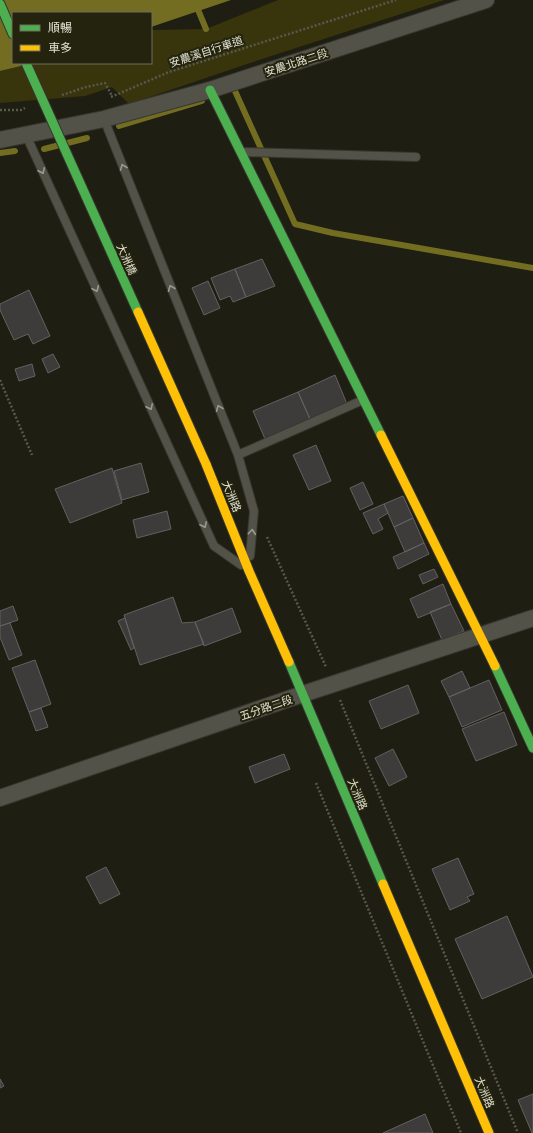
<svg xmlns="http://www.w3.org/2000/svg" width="533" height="1133" viewBox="0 0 533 1133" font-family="'Open Sans','Noto Sans TC',sans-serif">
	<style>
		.green { fill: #38350c }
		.water { fill: #726d21 }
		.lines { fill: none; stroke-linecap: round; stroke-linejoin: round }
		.stream { stroke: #726d21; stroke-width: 6 }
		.building { fill: #3d3c3b; stroke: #636161 }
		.lane-casing { stroke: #38372f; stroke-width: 10 }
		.street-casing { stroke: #38372f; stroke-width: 18 }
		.fast-casing { stroke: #38372f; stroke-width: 11 }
		.slow-casing { stroke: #38372f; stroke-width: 11 }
		.path { stroke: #58584f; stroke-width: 2.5; stroke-dasharray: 2 2; stroke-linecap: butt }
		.lane { stroke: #525249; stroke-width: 8 }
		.street { stroke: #525249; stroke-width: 16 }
		.fast { stroke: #4caf50; stroke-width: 9 }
		.slow { stroke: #ffc107; stroke-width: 9 }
		.fast-bridge-casing { stroke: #38372f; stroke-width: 11; stroke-linecap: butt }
		.slow-bridge-casing { stroke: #38372f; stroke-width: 11; stroke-linecap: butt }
		.fast-bridge { stroke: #4caf50; stroke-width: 9 }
		.slow-bridge { stroke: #ffc107; stroke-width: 9 }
		.oneway { stroke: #9a9a8e }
		.labels { text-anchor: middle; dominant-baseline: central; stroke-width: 4; stroke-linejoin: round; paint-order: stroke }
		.street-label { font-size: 11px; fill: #e1e1d3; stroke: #24230d }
	</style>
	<rect width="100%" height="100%" fill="#1f1e12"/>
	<path class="green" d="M278,0H444L259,60L129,104L112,87L85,96L0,103V71L34,63H151V30L206,29Z"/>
	<path class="water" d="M0,0H231L151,27V13H13V63H34L0,71Z"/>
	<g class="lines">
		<path class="stream" d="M194,0L206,29
			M235,91L295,224L333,233L533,268
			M119,126L202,101
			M44,149L87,138
			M0,153L15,151"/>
	</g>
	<path class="building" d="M262,259L275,286L246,297L235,269Z
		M235,269L246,297L233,302L230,296L220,300L211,278Z
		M208,281L220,308L204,315L192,288Z
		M29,290L50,336L33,344L28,334L14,340L0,310V304Z
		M53,354L60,367L48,373L42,359Z
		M32,364L35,376L19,381L15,369Z
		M335,375L347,404L310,419L298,392Z
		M298,392L310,419L265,439L253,411Z
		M316,445L331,481L309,490L293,455Z
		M141,463L149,492L122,500L114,471Z
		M112,468L122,503L70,523L55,489Z
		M363,482L373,504L360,510L350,488Z
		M403,496L413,518L394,527L384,504Z
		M384,504L388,513L378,519L383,529L373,534L363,513Z
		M167,511L171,529L137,538L133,520Z
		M413,518L424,543L405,552L394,527Z
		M424,543L429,554L398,569L393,557Z
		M434,569L438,577L423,584L419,575Z
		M443,584L451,604L418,618L410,599Z
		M173,597L182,623L195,622L204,644L140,665L124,615Z
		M451,604L464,631L442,640L430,612Z
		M13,606L18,620L0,626V611Z
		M232,608L241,632L204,646L195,622Z
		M125,618L134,648L131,650L118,621Z
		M10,623L22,655L9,660L0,637V626Z
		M35,660L51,704L29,712L12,668Z
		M462,671L470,688L449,697L441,681Z
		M489,680L502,710L462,727L449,697Z
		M408,685L419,713L381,729L369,701Z
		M41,708L48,727L36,731L29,712Z
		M504,712L517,745L476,761L462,729Z
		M393,749L407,777L389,786L375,758Z
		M284,754L290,769L255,783L249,767Z
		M458,858L474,894L467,897L470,901L450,910L432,869Z
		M106,867L120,894L100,904L86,877Z
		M507,916L533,977L482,999L455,939Z
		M0,1079L4,1086L0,1088Z
		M533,1094V1133H532L518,1100Z
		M425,1114L433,1133H383Z"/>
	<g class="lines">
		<g class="lane-casing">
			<path id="lane" d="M104,119L238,455L254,511L250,556
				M26,135L214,546L241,565
				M243,152L416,157
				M238,455L363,400"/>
		</g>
		<g class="street-casing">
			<path id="street" d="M0,140L104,119L210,90L486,0
				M0,798L303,694L533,618"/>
		</g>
		<g class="fast-casing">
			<path id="fast" d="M0,4L13,34
				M210,90L381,435
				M289,662L383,884
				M495,666L533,748"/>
		</g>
		<g class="slow-casing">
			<path id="slow" d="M381,435L495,666
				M206,464L249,571L289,662
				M383,884L489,1133"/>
		</g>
		<path class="path" d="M62,95L86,87L105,83L112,96
			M111,97L169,72L396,0
			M0,110H21L25,108
			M0,380L32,455
			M267,537L326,667
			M340,700L518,1133
			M316,783L461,1133"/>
		<use href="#lane" class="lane"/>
		<use href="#street" class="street"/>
		<use href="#fast" class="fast"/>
		<use href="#slow" class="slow"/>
		<g class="fast-bridge-casing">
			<path id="fast-bridge" d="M26,63L138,312"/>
		</g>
		<g class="slow-bridge-casing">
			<path id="slow-bridge" d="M138,312L206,464"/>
		</g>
		<use href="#fast-bridge" class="fast-bridge"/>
		<use href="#slow-bridge" class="slow-bridge"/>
	</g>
	<defs><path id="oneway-chevron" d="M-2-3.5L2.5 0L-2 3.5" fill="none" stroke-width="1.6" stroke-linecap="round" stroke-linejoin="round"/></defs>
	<g class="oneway">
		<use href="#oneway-chevron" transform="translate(123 167) rotate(-112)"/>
		<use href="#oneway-chevron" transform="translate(42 171) rotate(65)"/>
		<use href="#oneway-chevron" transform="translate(171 288) rotate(-112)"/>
		<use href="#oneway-chevron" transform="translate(96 289) rotate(65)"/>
		<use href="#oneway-chevron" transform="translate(150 407) rotate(65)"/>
		<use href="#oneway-chevron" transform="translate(219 408) rotate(-112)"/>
		<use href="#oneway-chevron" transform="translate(204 525) rotate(65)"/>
		<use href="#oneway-chevron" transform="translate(252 532) rotate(-85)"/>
	</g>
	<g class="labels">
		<g class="street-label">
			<text transform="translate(206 51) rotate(-18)">安農溪自行車道</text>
			<text transform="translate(296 62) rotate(-18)">安農北路二段</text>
			<text transform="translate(127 259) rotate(66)">大洲橋</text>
			<text transform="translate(232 496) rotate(68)">大洲路</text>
			<text transform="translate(266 707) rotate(-19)">五分路二段</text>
			<text transform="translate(358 794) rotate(67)">大洲路</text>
			<text transform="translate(485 1092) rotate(67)">大洲路</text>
		</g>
	</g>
	<rect x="12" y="12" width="140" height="52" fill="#24230d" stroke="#706f5c"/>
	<rect x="20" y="25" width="20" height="6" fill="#4caf50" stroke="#706f5c"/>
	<text x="48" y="32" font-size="12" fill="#e1e1d3">順暢</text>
	<rect x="20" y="45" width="20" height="6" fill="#ffc107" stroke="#706f5c"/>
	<text x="48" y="52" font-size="12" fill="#e1e1d3">車多</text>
</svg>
